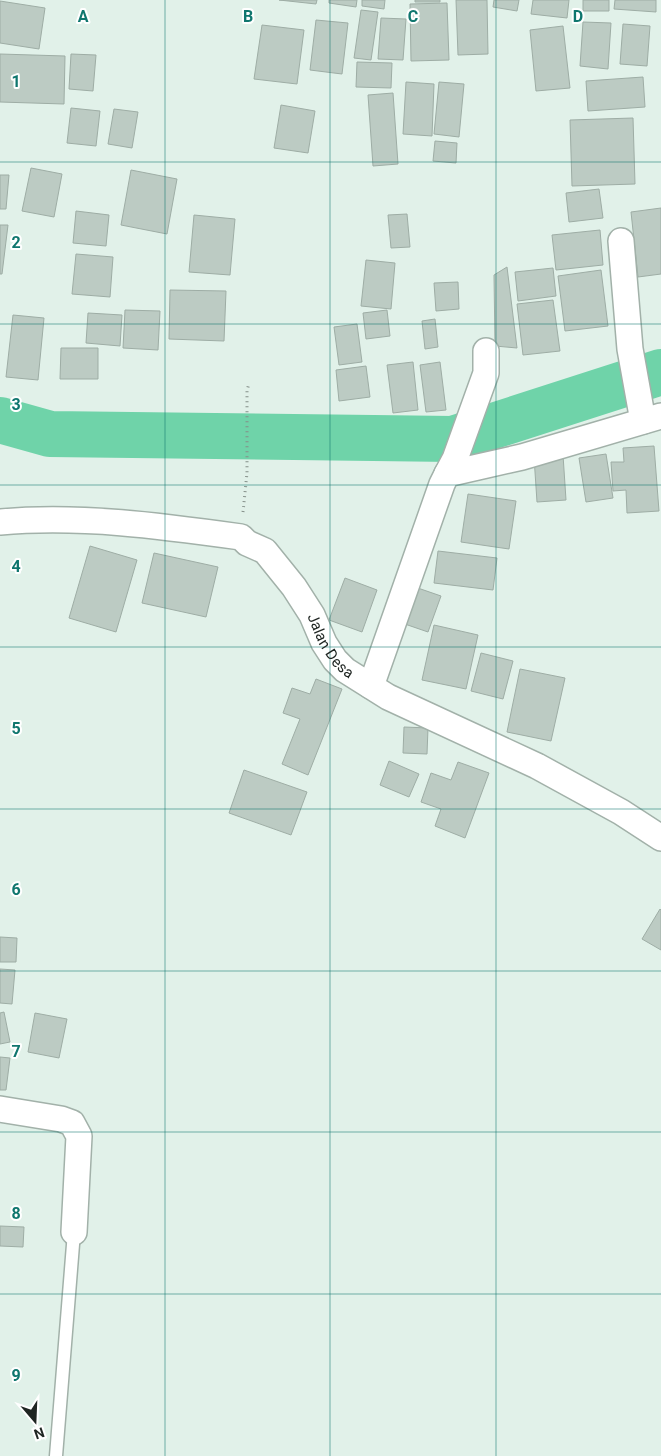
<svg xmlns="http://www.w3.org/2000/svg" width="661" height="1456" viewBox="0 0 661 1456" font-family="Roboto,sans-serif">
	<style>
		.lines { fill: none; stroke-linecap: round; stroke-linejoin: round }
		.river { stroke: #6fd3a9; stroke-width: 46 }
		.building { fill: #bccbc3; stroke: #9eada5 }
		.service-casing { stroke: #a2b1a9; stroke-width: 15 }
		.minor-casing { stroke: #a2b1a9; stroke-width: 28 }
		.path { stroke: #848f89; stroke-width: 3; stroke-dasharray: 1 4; stroke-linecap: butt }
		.service { stroke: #fff; stroke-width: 12 }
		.minor { stroke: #fff; stroke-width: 25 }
		.grid { fill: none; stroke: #0f766e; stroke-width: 1; stroke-opacity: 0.55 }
		.labels { text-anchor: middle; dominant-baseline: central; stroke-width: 4; stroke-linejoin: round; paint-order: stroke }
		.street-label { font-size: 15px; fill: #1f2522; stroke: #fff }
		.grid-label { font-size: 16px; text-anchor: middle; font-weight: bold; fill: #0f766e; stroke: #fff; stroke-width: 4; stroke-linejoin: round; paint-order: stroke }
	</style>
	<rect width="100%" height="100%" fill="#e1f1e9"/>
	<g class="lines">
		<path class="river" d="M0,420L50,434L453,439L661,372"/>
	</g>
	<path class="building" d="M279,0H317L316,4Z
		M329,0H357L356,7L329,3Z
		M362,0H385L384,9L362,6Z
		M415,0H440V2H415Z
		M456,0H487L488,54L458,55Z
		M494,0H519L517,11L493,7Z
		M533,0H569L567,18L531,14Z
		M583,0H609V11H583Z
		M615,0H656V12L614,9Z
		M0,1L45,8L39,49L0,43Z
		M447,3L449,60L411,61L410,4Z
		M361,10L378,12L371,60L354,58Z
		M381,18L406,19L403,60L378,59Z
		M316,20L348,23L342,74L310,70Z
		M583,22L611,23L608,69L580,66Z
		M623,24L650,26L647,66L620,64Z
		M262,25L304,30L297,84L254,79Z
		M563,26L570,88L536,91L530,30Z
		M0,54L65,56L64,104L0,102Z
		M71,54L96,55L93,91L69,89Z
		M357,62L392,63L391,88L356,87Z
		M643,77L645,107L588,111L586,81Z
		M406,82L434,84L432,136L403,134Z
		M439,82L464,84L459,137L434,134Z
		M393,93L398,164L373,166L368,95Z
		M281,105L315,111L308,153L274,148Z
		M71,108L100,111L96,146L67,143Z
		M114,109L138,112L132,148L108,144Z
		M633,118L635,184L572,186L570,120Z
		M435,141L457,143L456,163L433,161Z
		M31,168L62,174L54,217L22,211Z
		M131,170L177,179L167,234L121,225Z
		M0,175H9L6,209H0Z
		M599,189L603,218L569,222L566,193Z
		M661,208V274L638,277L631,212Z
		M76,211L109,215L106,246L73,243Z
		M407,214L410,247L391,248L388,215Z
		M194,215L235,219L230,275L189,272Z
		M0,225H8L2,274H0Z
		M600,230L603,265L556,270L552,235Z
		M76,254L113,257L110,297L72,294Z
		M366,260L395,263L391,309L361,306Z
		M507,267L517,348L495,346L494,275Z
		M553,268L556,296L518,301L515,272Z
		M601,270L608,326L565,331L558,276Z
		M458,282L459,309L436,311L434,283Z
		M170,290L226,291L224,341L169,339Z
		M553,300L560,351L523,355L517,304Z
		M125,310L160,311L158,350L123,348Z
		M387,310L390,336L366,339L363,313Z
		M88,313L122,315L120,346L86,343Z
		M13,315L44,318L38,380L6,377Z
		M435,319L438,347L425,349L422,321Z
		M357,324L362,362L339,365L334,327Z
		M61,348H98V379H60Z
		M413,362L418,410L393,413L387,365Z
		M440,362L446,410L426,412L420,365Z
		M366,366L370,397L339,401L336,370Z
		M654,446L659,511L627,513L626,490L613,491L611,462H624L623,448Z
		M606,454L613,498L586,502L579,458Z
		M563,455L566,500L537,502L534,457Z
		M468,494L516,501L509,549L461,542Z
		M90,546L137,560L116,632L69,618Z
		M438,551L497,558L493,590L434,583Z
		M154,553L218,567L206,617L142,603Z
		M345,578L377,590L362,632L329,620Z
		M412,586L441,596L428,632L399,622Z
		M434,625L478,635L466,689L422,680Z
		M481,653L513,661L503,699L471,691Z
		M520,669L565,678L551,741L507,732Z
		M316,679L342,689L308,775L282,764L300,719L283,713L292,688L310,694Z
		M404,727L428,728L427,754L403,753Z
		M389,761L419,774L409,797L380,785Z
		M458,762L489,773L465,838L435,826L441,809L421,802L431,773L451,780Z
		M244,770L307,792L291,835L229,813Z
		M660,909L661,910V950L642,939Z
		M0,937L17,938L16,962H0Z
		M0,969L15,970L12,1004L0,1003Z
		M4,1012L10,1042L0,1044V1013Z
		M35,1013L67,1019L59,1058L28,1052Z
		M0,1057L10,1058L6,1090H0Z
		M0,1226L24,1227L23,1247L0,1246Z"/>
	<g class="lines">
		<g class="service-casing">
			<path id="service" d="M56,1456L74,1232"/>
		</g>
		<g class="minor-casing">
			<g id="minor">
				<path d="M621,241L630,349L643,421"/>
				<path d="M447,474L455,459L486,373V351"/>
				<path id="s1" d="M0,522C81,515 161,526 241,537L247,543L265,551L294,587L312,615L324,643L335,660L345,670L388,697L537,766L621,812L661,838"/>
				<path d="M371,686L442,484L447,474L522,457L661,416"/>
				<path d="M0,1109L61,1119L72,1123L79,1136L74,1232"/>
			</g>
		</g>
		<path class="path" d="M243,512L247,473V391L249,383"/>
		<use href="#service" class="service"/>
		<use href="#minor" class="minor"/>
	</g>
	<path class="grid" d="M165,0V1456M330,0V1456M496,0V1456M0,162H661M0,324H661M0,485H661M0,647H661M0,809H661M0,971H661M0,1132H661M0,1294H661"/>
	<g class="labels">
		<g class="street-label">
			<text stroke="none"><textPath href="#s1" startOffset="386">Jalan Desa</textPath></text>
		</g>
	</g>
	<g class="grid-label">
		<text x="83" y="22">A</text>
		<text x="248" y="22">B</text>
		<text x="413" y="22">C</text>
		<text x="578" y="22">D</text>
		<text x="16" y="87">1</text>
		<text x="16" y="248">2</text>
		<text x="16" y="410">3</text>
		<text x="16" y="572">4</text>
		<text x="16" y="734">5</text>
		<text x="16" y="895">6</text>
		<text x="16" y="1057">7</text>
		<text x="16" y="1219">8</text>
		<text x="16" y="1381">9</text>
	</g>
	<g transform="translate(35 1421) rotate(161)" stroke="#ffffff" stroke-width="4" paint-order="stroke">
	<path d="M0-4L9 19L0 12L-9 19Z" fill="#1f2522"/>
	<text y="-8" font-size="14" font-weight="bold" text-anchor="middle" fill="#1f2522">N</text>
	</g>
</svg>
